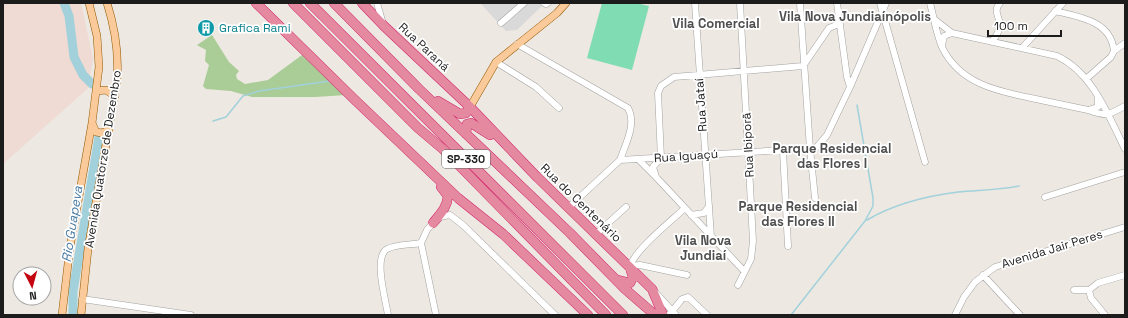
<svg xmlns="http://www.w3.org/2000/svg" width="1128" height="318" viewBox="0 0 1128 318" font-family="'Space Grotesk',sans-serif">
	<style>
		.residential { fill: #dad9d9 }
		.military { fill: #efdad4 }
		.forest { fill: #aacc97 }
		.pitch { fill: #80dcb2 }
		.lines { fill: none; stroke-linecap: round; stroke-linejoin: round }
		.stream { stroke: #a2d1db; stroke-width: 1.5 }
		.river { stroke: #a2d1db; stroke-width: 9 }
		.minor-casing { stroke: #a3a3a3; stroke-width: 7 }
		.major-casing { stroke: #915903; stroke-width: 8 }
		.highway-casing { stroke: #d3266d; stroke-width: 10 }
		.minor { stroke: #fff; stroke-width: 6 }
		.major { stroke: #faca9a; stroke-width: 7 }
		.highway { stroke: #e489a0; stroke-width: 9 }
		.labels { text-anchor: middle; dominant-baseline: central; stroke-width: 3.5; stroke-linejoin: round; paint-order: stroke }
		.shield { fill: #fff; stroke: #606060; stroke-width: 1 }
		.shield-label { font-size: 11px; font-weight: bold; fill: #1c1c1c }
		.culture-label { font-size: 12px; fill: #0d838f; stroke: #fff; text-anchor: start }
		.street-label { font-size: 12px; fill: #1c1c1c; stroke: #fff }
		.neighbourhood-label { font-size: 13px; font-weight: bold; fill: #4f4f4f; stroke: #fff }
		.water-label { font-size: 13px; font-style: italic; fill: #487aa1; stroke: #fff }
	</style>
	<rect width="100%" height="100%" fill="#ede8e1"/>
	<path class="residential" d="M480,3H545L517,30L506,31Z"/>
	<path class="military" d="M3,3H81L93,59L88,88L3,164Z"/>
	<path class="forest" d="M212,35L229,62L239,71L236,75L237,79L245,84L268,80L302,55L346,95L315,97H252L231,91L206,89L203,86L209,65L205,61L206,50L197,45Z"/>
	<path class="pitch" d="M602,3H636L649,6L632,70L587,58Z"/>
	<g class="lines">
		<path class="stream" d="M213,121L226,117L243,96L259,91L330,81
			M97,150L102,149
			M867,220C894,204 926,196 958,192C979,190 999,190 1019,186
			M791,315L865,221L873,206V198L857,105"/>
		<path class="river" d="M64,3L69,16L74,57L83,75L92,84
			M73,315V291L99,137"/>
		<g class="minor-casing">
			<path id="minor" d="M377,3L383,24
				M544,3L546,4L548,3
				M695,3L711,237
				M800,3L810,149L815,198
				M837,3L847,77L850,87
				M880,3L925,162
				M930,3C934,18 936,33 942,47C959,83 996,91 1031,98C1050,102 1069,106 1088,110C1107,117 1108,115 1125,106
				M1055,11C1080,17 1111,21 1114,51L1111,57L1086,79
				M934,19L952,33L1057,56C1093,73 1108,115 1125,149
				M501,23L524,3
				M992,42C995,37 1001,30 1000,24C999,16 993,11 1000,3
				M517,44L628,108C637,124 625,145 620,160
				M942,45L944,36L952,33
				M1022,48L1063,3
				M1114,51L1125,43
				M496,62L536,87L559,108
				M1088,110L1098,107V98
				M783,151L788,246
				M638,159L656,177L744,271
				M656,177L653,167L661,158L658,93L661,86L674,77L803,66L829,28L839,24
				M1045,197L1125,172
				M568,208L620,160L816,148L827,135L850,87L886,3
				M685,208C670,222 636,249 630,266L640,265L687,275
				M691,215L704,213L709,206
				M595,235L626,207
				M983,275L1020,315
				M738,285L751,259L753,241L740,3
				M1074,290H1089
				M1089,290L1098,283L1125,275
				M1089,290L1091,298L1105,315
				M656,293L676,315
				M82,299L191,315
				M388,315C386,301 373,257 387,249C396,244 411,245 421,243
				M436,315L421,243L427,230L433,223L440,217L450,215L463,225L555,315
				M669,315L682,299L688,297L707,315
				M955,315L964,297L975,282L995,267L1125,227"/>
		</g>
		<g class="major-casing">
			<path id="major" d="M96,91L106,90L115,96
				M470,107L496,62L557,13L566,3
				M92,123L96,132L102,133L109,130
				M62,315L70,247L92,123L99,67L97,36L89,3
				M81,315L88,249L117,80C119,53 115,28 107,3"/>
		</g>
		<g class="highway-casing">
			<path id="highway" d="M256,3L356,101L458,198L503,234L588,315
				M293,3L418,128L444,150L606,315
				M310,3L623,315
				M334,3L419,89L570,233L625,289L655,315
				M362,3L384,26L470,107L537,177L652,289L663,315
				M438,101L460,114L466,113L470,107
				M466,134L467,124L471,123L490,135
				M433,223C440,214 447,208 448,196L441,187
				M618,280L630,283L633,277L630,268"/>
		</g>
		<use href="#minor" class="minor"/>
		<use href="#major" class="major"/>
		<use href="#highway" class="highway"/>
	</g>
	<defs>
		<g id="building-disc" transform="scale(0.9)"><circle r="9.5" fill="#0f9aa8" stroke="#fff"/><path d="M-4-6H4V6H1V3H-1V6H-4ZM-2.5-4.3h1.7v1.8h-1.7ZM.8-4.3h1.7v1.8H.8ZM-2.5-1h1.7V.8h-1.7ZM.8-1h1.7V.8H.8Z" fill="#fff"/></g>
	</defs>
	<g fill-rule="evenodd">
		<use href="#building-disc" x="206" y="28"/>
	</g>
	<g class="labels">
		<rect class="shield" x="442" y="150" width="48" height="18" rx="3"/>
		<g class="shield-label">
			<text x="466" y="159">SP-330</text>
		</g>
		<g class="culture-label">
			<text x="219" y="28">Grafica Rami</text>
		</g>
		<g class="street-label">
			<text transform="translate(424 47) rotate(43)">Rua Paraná</text>
			<text transform="translate(701 105) rotate(-94)">Rua Jataí</text>
			<text transform="translate(748 145) rotate(-93)">Rua Ibiporã</text>
			<text transform="translate(686 156) rotate(-4)">Rua Iguaçú</text>
			<text transform="translate(103 159) rotate(-81)">Avenida Quatorze de Dezembro</text>
			<text transform="translate(581 203) rotate(44)">Rua do Centenário</text>
			<text transform="translate(1052 249) rotate(-17)">Avenida Jair Peres</text>
		</g>
		<g class="neighbourhood-label">
			<text x="855" y="16">Vila Nova Jundiaínópolis</text>
			<text x="716" y="23">Vila Comercial</text>
			<text x="832" y="148">Parque Residencial<tspan x="832" dy="15">das Flores I</tspan></text>
			<text x="798" y="206">Parque Residencial<tspan x="798" dy="15">das Flores II</tspan></text>
			<text x="703" y="240">Vila Nova<tspan x="703" dy="15">Jundiaí</tspan></text>
		</g>
		<g class="water-label">
			<text transform="translate(72 224) rotate(-81)">Rio Guapeva</text>
		</g>
	</g>
	<rect width="1128" height="318" fill="none" stroke="#1c1c1c" stroke-width="8"/>
	<g transform="translate(32 286) rotate(174)"><circle r="19" fill="#ffffff" stroke="#a4a4a4"/>
	<path d="M0-3L7 15L0 10L-7 15Z" fill="#c40410"/>
	<text y="-6" font-size="11" font-weight="bold" text-anchor="middle" fill="#1c1c1c">N</text>
	</g>
	<path d="M988 30v6h73v-6" fill="none" stroke="#1c1c1c" stroke-width="2"/>
	<text x="994" y="30" font-size="12" fill="#1c1c1c" stroke="#ffffff" stroke-width="3" paint-order="stroke">100 m</text>
</svg>
